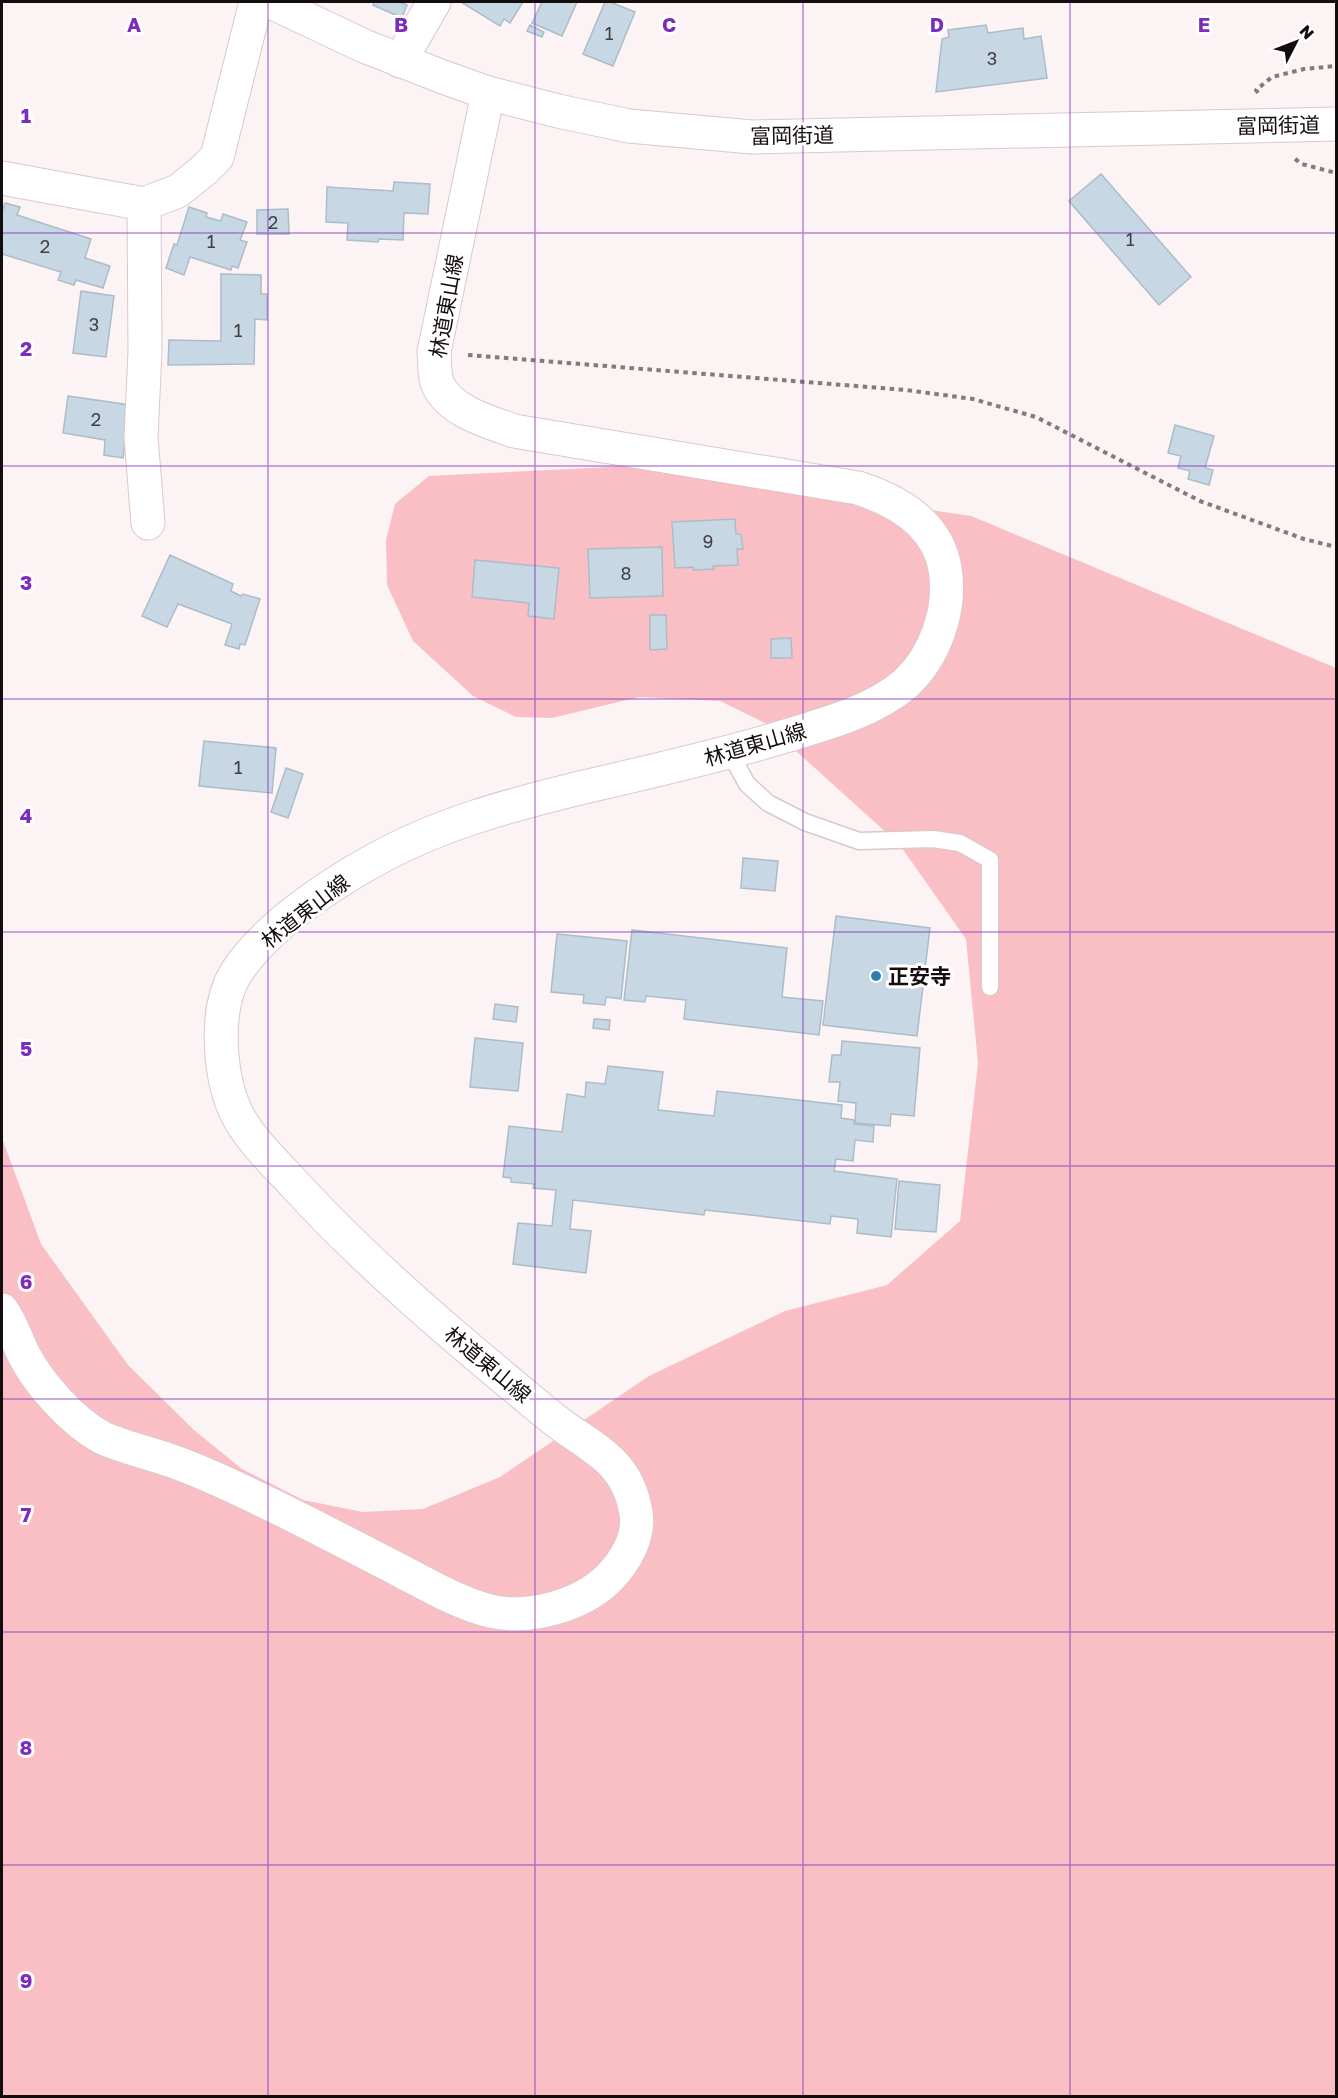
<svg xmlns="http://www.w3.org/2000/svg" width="1338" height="2098" viewBox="0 0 1338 2098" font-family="'Golos Text','Noto Sans JP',sans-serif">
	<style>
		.green { fill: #fabfc5 }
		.building { fill: #c7d7e4; stroke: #acbcc8; stroke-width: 1.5 }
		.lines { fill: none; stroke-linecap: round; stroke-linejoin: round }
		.lane-casing { stroke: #ddc7c9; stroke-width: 19 }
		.street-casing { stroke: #ddc7c9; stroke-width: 35 }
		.secondary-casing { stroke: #ddc7c9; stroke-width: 35 }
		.path { stroke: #837b7b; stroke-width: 4; stroke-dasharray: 4.5 4.5; stroke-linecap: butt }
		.lane { stroke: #fff; stroke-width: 16 }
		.street { stroke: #fff; stroke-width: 33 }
		.secondary { stroke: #fff; stroke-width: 33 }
		.grid { fill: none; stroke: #7b2cbf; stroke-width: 1.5; stroke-opacity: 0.55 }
		.poi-dot { fill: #2e7cae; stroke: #fff; stroke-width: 2 }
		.labels { text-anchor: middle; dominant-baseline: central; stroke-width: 6; stroke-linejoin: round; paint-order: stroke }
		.number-label { font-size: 18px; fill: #414043 }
		.street-label { font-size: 21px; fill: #140d0d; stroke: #fff }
		.poi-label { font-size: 21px; font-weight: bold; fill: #140d0d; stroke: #fff; text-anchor: start }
		.grid-label { font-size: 20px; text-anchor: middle; font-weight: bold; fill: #7b2cbf; stroke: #fff; stroke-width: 6; stroke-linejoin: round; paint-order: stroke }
	</style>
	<rect width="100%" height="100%" fill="#fcf3f4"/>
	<path class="green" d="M630,466L971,516L1336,668V2096H2V1138L41,1244L128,1365L194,1430L242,1469L303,1500L363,1512L423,1509L500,1477L649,1376L785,1311L887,1285L960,1221L978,1063L966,939L899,844L765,723L720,701L639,697L552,718L516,717L473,696L413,641L387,585L386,540L395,504L429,476Z"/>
	<path class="building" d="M374,2H399L407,5L402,18L373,5Z
		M461,2H523L510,23L504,19L500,26Z
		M542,2H577L562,36L532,23Z
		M605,2H610L635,12L613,66L583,54Z
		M530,25L544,32L542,37L527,31Z
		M986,25L988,33L1023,28L1024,39L1041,36L1047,78L936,92L942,39L949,37L948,30Z
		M1101,174L1191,277L1159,305L1069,201Z
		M394,182L430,184L428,214L404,213L403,240L379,239L378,242L347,240L348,223L326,222L327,187L393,191Z
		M5,203L20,207L17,215L91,239L85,258L110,266L103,288L76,280L74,285L58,280L61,272L2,254V213Z
		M189,207L207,213L206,217L221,221L223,214L247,222L240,240L247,242L238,268L232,266L231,270L190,257L184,275L166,268L174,244L177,245Z
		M288,209L289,234H257V210Z
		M221,274L261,275V294H267V320L255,319L254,364L168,365L169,340L221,341Z
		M81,291L114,296L106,357L73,353Z
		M68,396L130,405L123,458L104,455L105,440L63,433Z
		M1175,425L1214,436L1205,468L1213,470L1209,485L1188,479L1190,471L1178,468L1181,456L1168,453Z
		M735,519L736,534H741L743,549H737L738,565L713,566L714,569L694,570L693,567L675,568L672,522Z
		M662,547L663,596L590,598L588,549Z
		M170,555L233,584L231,591L241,596L243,594L260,599L245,645L240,644L239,649L225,645L232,624L178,604L167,627L142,616Z
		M475,560L559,568L554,619L528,616L529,603L472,597Z
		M650,615H666L667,649L650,650Z
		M791,638L792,658H771V639Z
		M204,741L276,748L272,793L199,786Z
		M286,768L303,774L288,818L271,812Z
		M743,858L778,861L775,891L741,888Z
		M836,916L930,928L917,1036L823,1025Z
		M632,930L787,948L782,997L823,1001L819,1035L684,1019L686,1000L646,996L645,1002L624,1000Z
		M557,934L627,941L621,999L606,997L605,1005L583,1003L584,995L551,992Z
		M495,1004L518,1007L516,1022L493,1019Z
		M594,1019L610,1020L609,1030L593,1028Z
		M475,1038L523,1043L518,1091L470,1087Z
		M842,1041L920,1048L914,1116L891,1114L890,1126L855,1123L856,1103L838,1101L840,1082H829L832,1055H841Z
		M608,1066L663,1072L658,1110L714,1116L717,1091L842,1105L841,1118L854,1120V1124L874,1126L873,1142L855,1140L853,1161L836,1159L834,1171L897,1179L891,1237L857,1233L858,1219L831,1216L830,1224L705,1210L704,1215L573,1200L570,1229L591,1231L586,1273L513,1264L518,1223L552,1226L556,1190L533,1188L534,1184L511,1182V1178L503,1177L509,1126L562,1132L567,1094L585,1097L586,1082L605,1084Z
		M899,1181L940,1185L936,1232L895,1229Z"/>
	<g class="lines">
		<g class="lane-casing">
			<path id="lane" d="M730,753L747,784L768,803L805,822L859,841L933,839L960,843L990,860V987"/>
		</g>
		<g class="street-casing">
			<path id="street" d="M400,61L434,2
				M2,178L144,204L178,191L204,170L217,157L256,2
				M144,204L145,351L141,437L148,523
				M2,1310C12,1324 16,1339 24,1355C39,1384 72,1421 101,1437C119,1446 152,1454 172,1461C200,1471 226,1483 253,1496C302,1519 350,1545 399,1570C428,1585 458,1603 490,1611C528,1620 580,1606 608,1579C625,1562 640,1537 636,1513C629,1467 602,1453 567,1429C554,1420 541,1409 528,1398C447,1331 367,1263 296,1186C277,1165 253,1143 239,1118C219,1081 213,1010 236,973C264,929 326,887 371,862C438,824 510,805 584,787C649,772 715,757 779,738C821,725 871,713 905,684C935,657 952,609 945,569C938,524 898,501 858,488L514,431C489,422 451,412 438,385C434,377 435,362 434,352L488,93"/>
		</g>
		<g class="secondary-casing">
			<path id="secondary" d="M271,2L364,46L443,77L488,93L558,111L629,126L752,137L1336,124"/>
		</g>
		<path class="path" d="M1258,93L1256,90L1272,77L1304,69L1336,66
			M1295,159L1302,164L1336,173
			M468,355L906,390L973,399L1036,417L1200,501L1304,539L1336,547"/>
		<use href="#lane" class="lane"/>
		<use href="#street" class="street"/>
		<use href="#secondary" class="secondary"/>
	</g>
	<path class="grid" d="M268,2V2096M535,2V2096M803,2V2096M1070,2V2096M2,233H1336M2,466H1336M2,699H1336M2,932H1336M2,1166H1336M2,1399H1336M2,1632H1336M2,1865H1336"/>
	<circle class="poi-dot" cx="876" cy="976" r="6"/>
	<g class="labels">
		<g class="number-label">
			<text x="609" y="33">1</text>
			<text x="992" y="58">3</text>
			<text x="273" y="222">2</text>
			<text x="1130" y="239">1</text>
			<text x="211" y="241">1</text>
			<text x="45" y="246">2</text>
			<text x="94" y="324">3</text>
			<text x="238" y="330">1</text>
			<text x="96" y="419">2</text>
			<text x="708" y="541">9</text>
			<text x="626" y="573">8</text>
			<text x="238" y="767">1</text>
		</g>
		<g class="street-label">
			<text transform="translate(1278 125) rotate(-1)">富岡街道</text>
			<text transform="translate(792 135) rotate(-1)">富岡街道</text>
			<text transform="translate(446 306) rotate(-80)">林道東山線</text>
			<text transform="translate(755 744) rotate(-16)">林道東山線</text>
			<text transform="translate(305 911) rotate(-38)">林道東山線</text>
			<text transform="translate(488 1364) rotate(40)">林道東山線</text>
		</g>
		<g class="poi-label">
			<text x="888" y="976">正安寺</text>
		</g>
	</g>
	<g class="grid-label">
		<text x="134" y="32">A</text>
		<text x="401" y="32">B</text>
		<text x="669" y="32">C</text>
		<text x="937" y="32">D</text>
		<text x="1204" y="32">E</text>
		<text x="26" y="123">1</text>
		<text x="26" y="356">2</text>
		<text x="26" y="590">3</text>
		<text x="26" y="823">4</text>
		<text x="26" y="1056">5</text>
		<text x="26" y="1289">6</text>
		<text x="26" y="1522">7</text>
		<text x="26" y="1755">8</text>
		<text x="26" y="1988">9</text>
	</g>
	<rect width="1338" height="2098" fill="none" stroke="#140d0d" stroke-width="6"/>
	<g transform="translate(1296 42) rotate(48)" stroke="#ffffff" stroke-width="4.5" paint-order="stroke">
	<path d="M0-4.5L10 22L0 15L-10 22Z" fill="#140d0d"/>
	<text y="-9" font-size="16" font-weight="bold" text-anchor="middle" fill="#140d0d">N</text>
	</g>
</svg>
